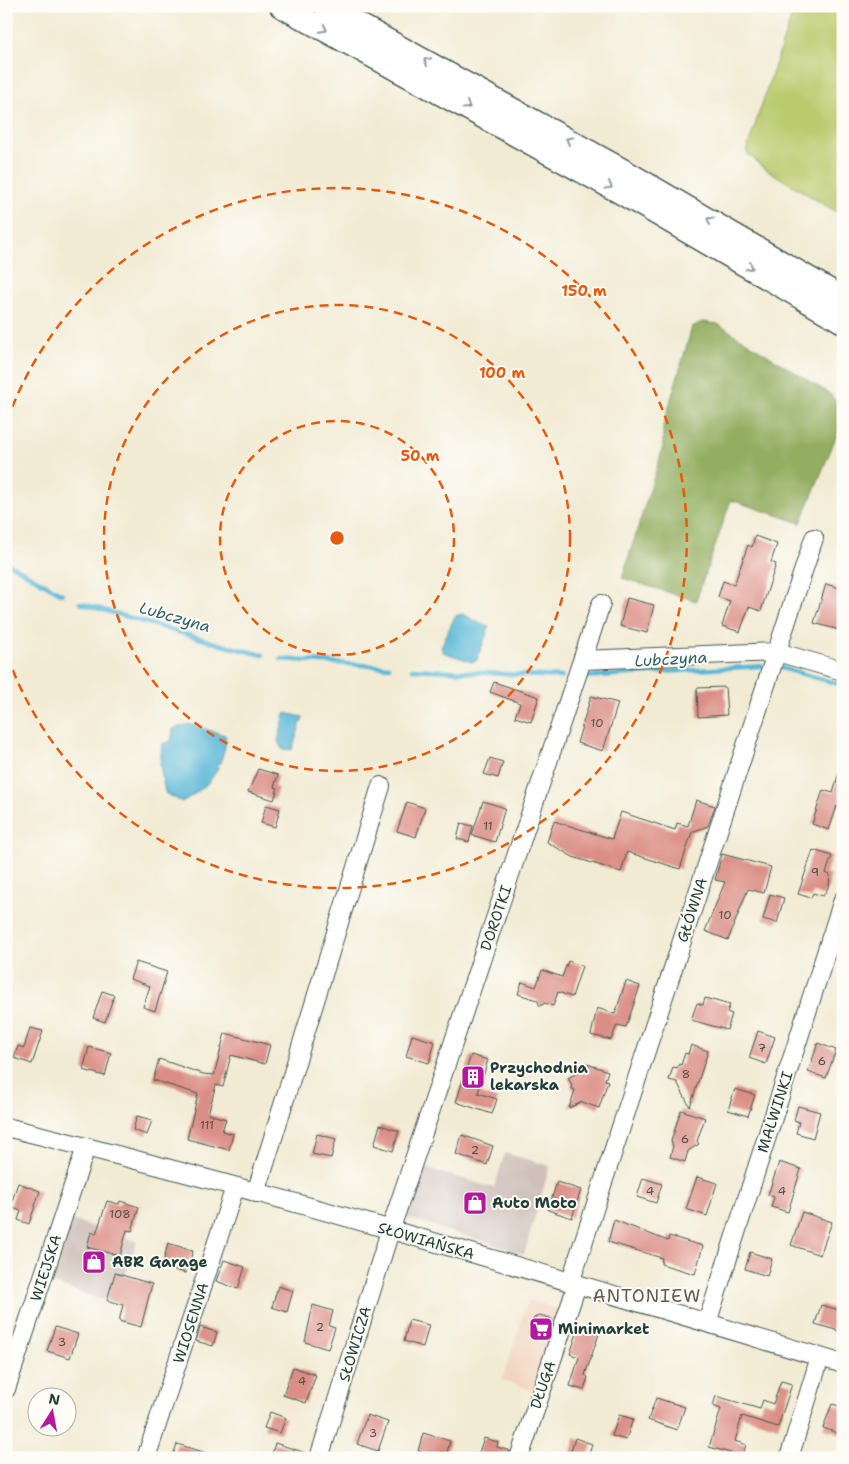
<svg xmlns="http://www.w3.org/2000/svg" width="849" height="1464" viewBox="0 0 849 1464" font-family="'Shantell Sans',sans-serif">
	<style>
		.built { fill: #f2d4be }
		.industrial { fill: #cfc0ba }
		.green { fill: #baca6d; stroke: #6c8450 }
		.forest { fill: #93ae60; stroke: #59764a }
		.water { fill: #59b7d7; stroke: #3c7a86 }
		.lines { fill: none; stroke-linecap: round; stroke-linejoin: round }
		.stream { stroke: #59b7d7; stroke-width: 4.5 }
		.building { fill: #db8e85 }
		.minor-casing { stroke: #3f574c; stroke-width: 20 }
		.major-casing { stroke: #3f574c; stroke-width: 25 }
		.minor { stroke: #fff; stroke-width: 18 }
		.major { stroke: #fff; stroke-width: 22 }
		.oneway { stroke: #8f9e9a }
		.ring { fill: none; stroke: #e8590c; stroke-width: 2.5; stroke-dasharray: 9 6 }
		.labels { text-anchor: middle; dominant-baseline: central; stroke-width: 4; stroke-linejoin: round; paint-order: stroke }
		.number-label { font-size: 12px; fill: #4e5148 }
		.street-label { font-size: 15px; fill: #1f3d34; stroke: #fdfcf7 }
		.poi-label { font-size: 15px; font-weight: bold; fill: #1f3d34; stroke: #fdfcf7; text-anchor: start }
		.water-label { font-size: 16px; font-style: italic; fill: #306265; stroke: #fdfcf7 }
		.quarter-label { font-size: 18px; letter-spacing: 1px; fill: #615950; stroke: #fdfcf7 }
		.centre { fill: #e8590c; stroke: #fdfcf7; stroke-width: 2.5 }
		.ring-label { font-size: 15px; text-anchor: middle; font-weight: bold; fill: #e8590c; stroke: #fdfcf7; stroke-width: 4; stroke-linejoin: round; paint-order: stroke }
	</style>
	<rect width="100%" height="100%" fill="#fdfcf7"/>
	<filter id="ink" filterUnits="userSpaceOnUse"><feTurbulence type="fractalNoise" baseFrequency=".02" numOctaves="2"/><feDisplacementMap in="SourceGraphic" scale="10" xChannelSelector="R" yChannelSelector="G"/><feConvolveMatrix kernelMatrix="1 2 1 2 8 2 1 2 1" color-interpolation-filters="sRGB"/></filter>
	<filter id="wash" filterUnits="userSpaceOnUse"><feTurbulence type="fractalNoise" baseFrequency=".0096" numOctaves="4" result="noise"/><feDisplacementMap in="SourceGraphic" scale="20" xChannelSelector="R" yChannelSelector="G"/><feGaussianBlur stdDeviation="1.12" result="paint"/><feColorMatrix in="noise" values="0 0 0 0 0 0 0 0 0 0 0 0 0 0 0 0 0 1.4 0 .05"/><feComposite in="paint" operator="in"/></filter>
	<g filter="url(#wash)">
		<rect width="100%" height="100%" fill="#f2ebd4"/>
		<path class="built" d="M528,1300L560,1310L534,1391L502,1380Z"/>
		<path class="industrial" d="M505,1153L550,1166L524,1254L406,1218L422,1167L494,1188Z
			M72,1220L137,1241L116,1304L51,1283Z"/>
		<path class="green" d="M795,6H843V216L764,168L746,152Z"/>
		<path class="forest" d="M702,322L718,324L830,394L840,407L842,422L801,523L731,500L696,601L622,578L659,461L663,446V427L692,327Z"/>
		<path class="water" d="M462,614L489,627L477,660L472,662L443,652L441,647L455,616Z
			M285,713L303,717L292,750L282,749L278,741Z
			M189,724L225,735C227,742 225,747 223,754C216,779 204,789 182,802L165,793L160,765L162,744L171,741L173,729Z"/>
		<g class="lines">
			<path class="stream" d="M6,562L62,594
				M80,603L222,645L263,655
				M281,659L389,667
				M781,668L843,685
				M412,669L562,677
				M582,677L762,666"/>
		</g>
		<g id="blocks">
			<path class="building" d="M755,536L777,544L771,562L776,564L761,611L749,607L740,632L722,626L730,601L718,597L723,581L734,585L748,545L752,547Z
				M826,584L843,589V619L839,630L814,623Z
				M627,598L654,605L647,633L620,626Z
				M494,682L539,697L531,722L515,717L520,703L490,692Z
				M725,687L727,715L698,717L697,688Z
				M591,696L618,703L603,751L577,743Z
				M490,758L503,762L498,778L484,774Z
				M258,769L278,775L274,787L278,788L274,800L248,792Z
				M840,769L843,770V807L837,806L829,830L812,824L823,790L833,793Z
				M696,800L715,806L708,826L692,832L680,869L627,852L621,872L573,857L547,842L554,821L612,839L621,812L675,830L677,823L688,826Z
				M483,801L505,808L495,842L472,835Z
				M407,802L425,808L416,837L397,831Z
				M266,805L280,809L275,827L261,823Z
				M461,823L473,826L469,842L457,839Z
				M813,850L832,856L826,873L830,875L829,886L823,896L813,893L811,898L798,894Z
				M722,854L771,867L764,893L748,889L728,940L705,931L725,882L715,880Z
				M770,894L784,898L777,923L763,919Z
				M568,961L582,966L572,997L558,992L553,1006L545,1003L540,1006L537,1000L518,994L522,982L536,987L542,970L562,977Z
				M136,962L167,972L155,1011L143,1007L150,986L130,979Z
				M626,981L640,986L626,1027L617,1025L611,1040L591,1035L597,1008L615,1014Z
				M102,991L114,995L105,1022L93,1018Z
				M705,998L730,1005L727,1012L732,1014L727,1030L691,1020L697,1003L703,1005Z
				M30,1028L43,1031L32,1064L14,1058L18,1046L24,1048Z
				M758,1031L775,1037L766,1064L749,1058Z
				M225,1033L270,1045L265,1064L231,1055L223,1087L216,1085L208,1114L226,1119L222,1131L233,1134L229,1150L187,1139L198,1094L153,1080L159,1059L203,1074L214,1075Z
				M412,1035L435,1042L429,1063L406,1056Z
				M818,1043L836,1050L826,1078L808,1072Z
				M691,1045L708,1051L690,1107L677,1082L669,1080L673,1067L677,1068L679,1064L681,1065L685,1053L688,1054Z
				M89,1047L111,1053L105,1076L83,1070Z
				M471,1055L488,1060L478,1093L497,1099L492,1114L456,1102Z
				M584,1063L608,1071L605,1080L608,1081L599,1108L582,1102L569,1108L575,1090L571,1088L572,1085L568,1078L575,1074L576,1071L581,1072Z
				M735,1089L755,1095L748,1116L728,1110Z
				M798,1106L820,1112L813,1138L796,1133L799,1122L794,1120Z
				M681,1110L705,1118L697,1141L699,1144L688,1151L685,1162L670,1157L673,1146L671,1141Z
				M137,1116L152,1120L147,1135L133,1130Z
				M380,1125L399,1131L393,1151L374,1145Z
				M317,1134L336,1139L331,1158L312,1154Z
				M462,1135L493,1146L487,1165L456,1154Z
				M779,1162L801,1169L788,1212L771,1207L774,1197L768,1195Z
				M697,1177L717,1183L707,1216L686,1209Z
				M643,1178L662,1184L656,1203L637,1197Z
				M557,1182L581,1190L572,1218L548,1210Z
				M18,1183L40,1191L29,1224L18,1220L21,1211L10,1207Z
				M107,1201L119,1204L120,1201L139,1207L132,1231L127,1230L120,1256L87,1247L91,1232L96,1234Z
				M802,1212L832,1222L820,1255L791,1245Z
				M614,1220L668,1241L669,1236L703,1246L695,1274L661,1264L662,1258L608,1242Z
				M168,1243L193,1251L186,1273L162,1267Z
				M750,1252L772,1259L767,1276L745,1269Z
				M224,1260L245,1267L238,1289L216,1281Z
				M115,1273L152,1284L141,1327L119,1321L123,1305L107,1300Z
				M278,1286L293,1291L287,1312L272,1307Z
				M313,1305L333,1311L329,1326L335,1328L328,1349L305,1342Z
				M821,1305L843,1311V1332L815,1324Z
				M540,1315L550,1318L553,1324L547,1340L529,1333L534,1318Z
				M409,1320L429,1325L423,1347L404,1341Z
				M55,1327L78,1334L70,1358L47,1351Z
				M200,1327L217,1332L213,1346L196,1341Z
				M579,1327L599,1334L585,1375L588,1377L584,1390L570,1386L579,1357L570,1354Z
				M293,1367L316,1375L306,1403L283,1395Z
				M781,1381L792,1384L778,1427L742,1416L735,1441L746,1445L742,1456L709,1447L721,1409L713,1406L716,1396L760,1409L763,1400L773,1404Z
				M656,1398L685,1407L677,1430L648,1420Z
				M832,1404L843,1407V1435L823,1428Z
				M270,1412L286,1418L280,1433L264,1428Z
				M367,1415L388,1422L378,1451L357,1444Z
				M619,1415L633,1419L626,1440L612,1436Z
				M423,1433L450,1441L447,1453L441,1452L439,1457L418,1451Z
				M484,1438L498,1442L497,1447L510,1451L509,1458H477Z
				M575,1438L592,1444L588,1458H569Z
				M275,1443L309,1454V1458H271Z
				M177,1444L213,1455L212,1458H172Z"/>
		</g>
	</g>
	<g filter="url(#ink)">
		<use href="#blocks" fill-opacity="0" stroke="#3f574c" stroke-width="1"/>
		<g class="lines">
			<g class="minor-casing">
				<path id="minor" d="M583,660L777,652L843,671
					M6,1127C287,1196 566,1280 843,1364
					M256,1193L381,786
					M570,1283L814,538
					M707,1323L843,900
					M6,1389L86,1147
					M146,1458L235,1187
					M319,1458L390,1231L601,604
					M519,1458L577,1285
					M789,1458L820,1357"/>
			</g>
			<g class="major-casing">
				<path id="major" d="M281,6L616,190L843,322
					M325,6L626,172L843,298"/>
			</g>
			<use href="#minor" class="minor"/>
			<use href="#major" class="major"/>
		</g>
		<defs><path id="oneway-chevron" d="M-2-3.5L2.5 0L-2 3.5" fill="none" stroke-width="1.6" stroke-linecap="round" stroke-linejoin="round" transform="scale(1.25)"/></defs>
		<g class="oneway">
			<use href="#oneway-chevron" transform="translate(324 29) rotate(28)"/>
			<use href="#oneway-chevron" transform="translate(427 61) rotate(-152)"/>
			<use href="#oneway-chevron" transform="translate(467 106) rotate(29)"/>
			<use href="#oneway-chevron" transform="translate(569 140) rotate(-151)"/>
			<use href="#oneway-chevron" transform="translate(609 186) rotate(29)"/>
			<use href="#oneway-chevron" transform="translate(710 220) rotate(-150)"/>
			<use href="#oneway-chevron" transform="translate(750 267) rotate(30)"/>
		</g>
	</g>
	<g class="ring">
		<circle cx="337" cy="538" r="117"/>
		<circle cx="337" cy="538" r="233"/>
		<path d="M7 421A350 350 0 1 1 7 655"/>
	</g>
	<defs>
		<g id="building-square" transform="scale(1.25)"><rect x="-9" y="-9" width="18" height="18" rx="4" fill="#b5179e" stroke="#fdfcf7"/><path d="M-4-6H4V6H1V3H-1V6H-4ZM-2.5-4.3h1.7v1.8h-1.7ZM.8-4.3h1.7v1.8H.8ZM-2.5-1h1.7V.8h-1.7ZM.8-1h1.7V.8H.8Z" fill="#fff"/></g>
		<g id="shop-square" transform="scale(1.25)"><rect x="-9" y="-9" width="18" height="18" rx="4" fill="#b5179e" stroke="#fdfcf7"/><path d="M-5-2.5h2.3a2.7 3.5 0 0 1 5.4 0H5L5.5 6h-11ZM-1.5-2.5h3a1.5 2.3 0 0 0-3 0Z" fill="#fff"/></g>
		<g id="supermarket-square" transform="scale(1.25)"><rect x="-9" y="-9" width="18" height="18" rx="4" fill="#b5179e" stroke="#fdfcf7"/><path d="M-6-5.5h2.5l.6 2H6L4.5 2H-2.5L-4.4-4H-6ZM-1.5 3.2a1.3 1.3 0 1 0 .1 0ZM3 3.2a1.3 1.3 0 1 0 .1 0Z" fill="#fff"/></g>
	</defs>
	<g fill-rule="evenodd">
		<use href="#building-square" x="473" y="1077"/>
		<use href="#shop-square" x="475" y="1203"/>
		<use href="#shop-square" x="94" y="1262"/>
		<use href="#supermarket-square" x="541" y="1329"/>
	</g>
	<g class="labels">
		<g class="number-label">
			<text x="597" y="723">10</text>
			<text x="488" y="826">11</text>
			<text x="815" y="872">9</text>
			<text x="725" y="915">10</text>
			<text x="762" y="1048">7</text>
			<text x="822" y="1061">6</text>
			<text x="686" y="1074">8</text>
			<text x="207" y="1125">111</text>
			<text x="685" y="1139">6</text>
			<text x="475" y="1150">2</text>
			<text x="650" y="1191">4</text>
			<text x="782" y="1191">4</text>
			<text x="120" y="1214">108</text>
			<text x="320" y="1327">2</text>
			<text x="62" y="1342">3</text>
			<text x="302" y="1381">4</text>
			<text x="373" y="1433">3</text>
		</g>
		<g class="street-label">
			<text transform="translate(692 910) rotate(-72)">GŁÓWNA</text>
			<text transform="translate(496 918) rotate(-71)">DOROTKI</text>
			<text transform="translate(775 1112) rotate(-72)">MALWINKI</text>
			<text transform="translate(426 1241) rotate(16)">SŁOWIAŃSKA</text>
			<text transform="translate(46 1268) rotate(-72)">WIEJSKA</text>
			<text transform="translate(191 1323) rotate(-72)">WIOSENNA</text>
			<text transform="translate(355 1344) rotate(-73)">SŁOWICZA</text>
			<text transform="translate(543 1385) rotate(-71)">DŁUGA</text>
		</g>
		<g class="poi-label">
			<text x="490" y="1068">Przychodnia<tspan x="490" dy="17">lekarska</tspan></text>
			<text x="492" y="1203">Auto Moto</text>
			<text x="112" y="1262">ABR Garage</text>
			<text x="558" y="1329">Minimarket</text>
		</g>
		<g class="water-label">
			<text transform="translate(175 617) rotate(16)">Lubczyna</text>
			<text transform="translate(671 659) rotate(-3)">Lubczyna</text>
		</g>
		<g class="quarter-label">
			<text x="647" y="1296">ANTONIEW</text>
		</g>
	</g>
	<circle cx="337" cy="538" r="8" class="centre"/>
	<g class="ring-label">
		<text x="584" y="296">150 m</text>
		<text x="502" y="378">100 m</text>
		<text x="420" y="461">50 m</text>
	</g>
	<rect width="849" height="1464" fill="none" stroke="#fdfcf7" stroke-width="25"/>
	<g transform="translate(52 1412) rotate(11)"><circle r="24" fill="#fdfcf7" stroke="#a4b0a9"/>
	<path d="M0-4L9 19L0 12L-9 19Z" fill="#b5179e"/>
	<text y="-8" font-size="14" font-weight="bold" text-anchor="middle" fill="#1f3d34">N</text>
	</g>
</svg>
